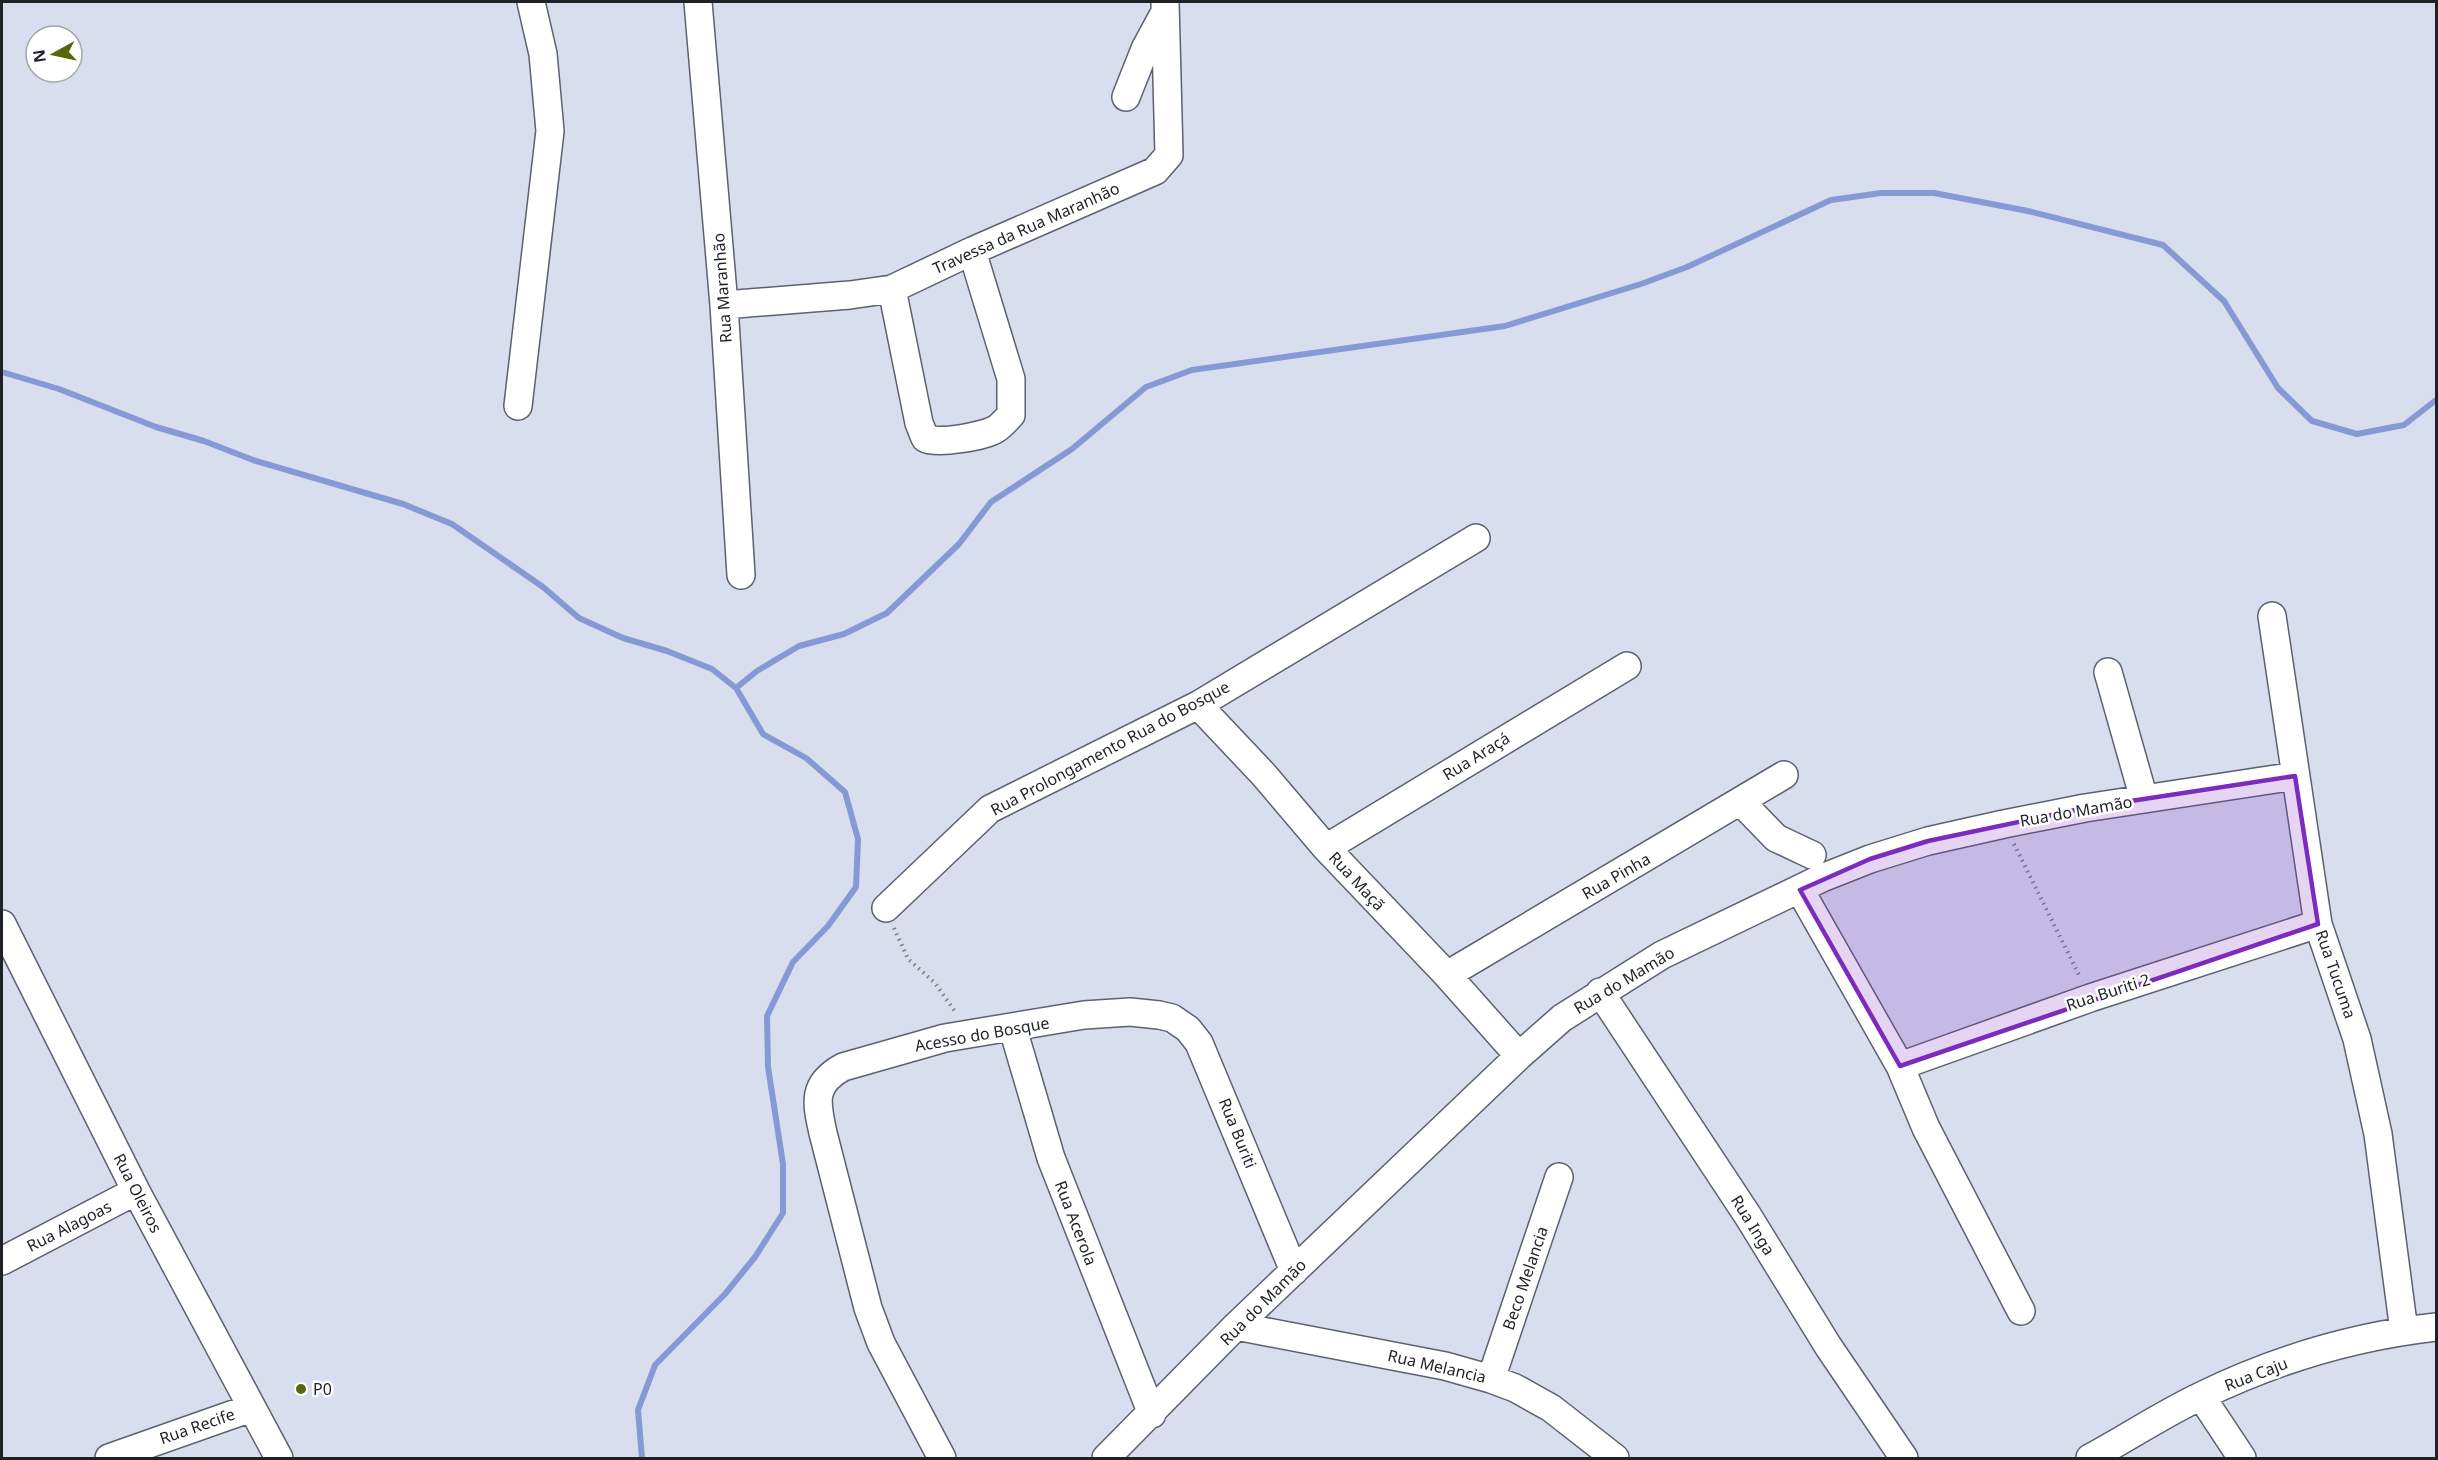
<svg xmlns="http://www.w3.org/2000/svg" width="2438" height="1460" viewBox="0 0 2438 1460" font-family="'Noto Sans',sans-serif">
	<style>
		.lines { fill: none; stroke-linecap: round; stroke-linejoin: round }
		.stream { stroke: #859ad5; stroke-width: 6 }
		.minor-casing { stroke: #5c616f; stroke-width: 30 }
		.path { stroke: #7a7e89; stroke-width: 4; stroke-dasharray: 1.5 4.5; stroke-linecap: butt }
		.minor { stroke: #fff; stroke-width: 27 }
		.marked { fill: #7b2cbf; fill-opacity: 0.2; stroke: #7b2cbf; stroke-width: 4.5; stroke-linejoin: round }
		.poi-dot { fill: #58660b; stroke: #fff; stroke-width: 2 }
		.labels { text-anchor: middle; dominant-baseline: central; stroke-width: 5; stroke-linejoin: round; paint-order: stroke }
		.street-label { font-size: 16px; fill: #1e2126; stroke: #fff }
		.poi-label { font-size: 16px; fill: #1e2126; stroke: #fff; text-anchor: start }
	</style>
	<rect width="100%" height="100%" fill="#d8deee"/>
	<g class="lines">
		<path class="stream" d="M2,372L59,389L156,427L204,441L253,460L403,504L452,524L543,587L579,618L623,638L667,651L712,669L736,688L763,734L806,758L845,792L858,839L856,887L828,926L793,962L767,1016L768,1067L783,1164V1213L755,1257L725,1294L655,1365L638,1410L642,1458
			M736,688L757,671L799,646L844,634L887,613L959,544L991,502L1072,449L1146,387L1192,370L1505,326L1641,284L1687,267L1831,200L1881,193H1934L2028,211L2163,245L2224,301L2278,388L2312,421L2357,434L2404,425L2436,400"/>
		<g class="minor-casing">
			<path id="minor" d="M698,2L724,305L741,575
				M1126,97L1145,49L1165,12
				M892,289L919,423L925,438C936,445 985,436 996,429C1001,426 1006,420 1011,415V379L972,251
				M724,305L850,295L892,289L972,251L1155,171L1169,155L1165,2
				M518,406L550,131L543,54L531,2
				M2272,616L2318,924L2357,1039L2378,1134L2404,1331
				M2108,672L2144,799
				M1198,705L1264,775L1326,848L1447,975L1519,1056
				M1741,802L1776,838L1812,855
				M1326,848L1627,666
				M1800,890L1900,1066L1926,1128L2021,1311
				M886,908L990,809L1198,705L1476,538
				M2,924L136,1191L279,1458
				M1447,975L1784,775
				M1600,992L1748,1216L1828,1346L1904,1458
				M1013,1029L1051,1158L1152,1414
				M1900,1066L2090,998L2318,924
				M2,1261L136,1191
				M1236,1326L1445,1366L1491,1379L1515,1388L1551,1408L1615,1458
				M1491,1379L1559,1177
				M2201,1396L2242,1458
				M109,1458L251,1408
				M942,1458L881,1343L868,1308L823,1133C816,1102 812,1084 843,1067L945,1038L1084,1015L1130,1012L1159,1015L1172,1018L1188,1029L1199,1043L1294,1271
				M1106,1458L1236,1326L1519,1056L1562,1018L1662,955L1822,878L1870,859L1928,841L2004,824L2085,808L2295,776
				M2090,1458C2127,1438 2163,1414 2201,1396C2275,1360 2355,1336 2436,1327"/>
		</g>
		<path class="path" d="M2014,844L2080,977
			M894,928L908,959L935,983L956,1013"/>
		<use href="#minor" class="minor"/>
	</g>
	<path class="marked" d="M2295,776L2318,924L1900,1066L1800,890L1870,859L1928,841L2085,808Z"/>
	<circle class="poi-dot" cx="301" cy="1389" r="6"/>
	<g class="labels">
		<g class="street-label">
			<text transform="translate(1026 228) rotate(-24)">Travessa da Rua Maranhão</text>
			<text transform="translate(722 288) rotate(-94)">Rua Maranhão</text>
			<text transform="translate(1110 748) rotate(-28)">Rua Prolongamento Rua do Bosque</text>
			<text transform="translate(1476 756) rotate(-32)">Rua Araçá</text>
			<text transform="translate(2076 811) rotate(-10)">Rua do Mamão</text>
			<text transform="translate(1616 876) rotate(-30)">Rua Pinha</text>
			<text transform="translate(1357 881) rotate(47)">Rua Maçã</text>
			<text transform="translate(2336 974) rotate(71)">Rua Tucuma</text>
			<text transform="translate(1624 980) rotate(-31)">Rua do Mamão</text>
			<text transform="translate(2108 992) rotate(-18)">Rua Buriti 2</text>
			<text transform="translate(982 1034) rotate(-10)">Acesso do Bosque</text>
			<text transform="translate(1238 1133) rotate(68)">Rua Buriti</text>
			<text transform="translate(138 1193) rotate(63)">Rua Oleiros</text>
			<text transform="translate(1076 1223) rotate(69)">Rua Acerola</text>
			<text transform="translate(1753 1225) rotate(58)">Rua Inga</text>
			<text transform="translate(69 1226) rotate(-27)">Rua Alagoas</text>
			<text transform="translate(1525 1278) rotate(-71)">Beco Melancia</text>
			<text transform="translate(1263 1302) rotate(-45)">Rua do Mamão</text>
			<text transform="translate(1437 1366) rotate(13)">Rua Melancia</text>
			<text transform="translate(2256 1374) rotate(-21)">Rua Caju</text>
			<text transform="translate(197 1426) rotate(-19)">Rua Recife</text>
		</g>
		<g class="poi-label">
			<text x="313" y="1389">P0</text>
		</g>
	</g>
	<rect width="2438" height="1460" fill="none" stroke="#1e2126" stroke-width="6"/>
	<g transform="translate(54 54) rotate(262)"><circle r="28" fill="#ffffff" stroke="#a5a6a8" stroke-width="1.5"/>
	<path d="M0-4.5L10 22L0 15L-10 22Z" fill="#58660b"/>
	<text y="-9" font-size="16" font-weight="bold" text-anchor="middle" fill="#1e2126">N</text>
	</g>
</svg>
